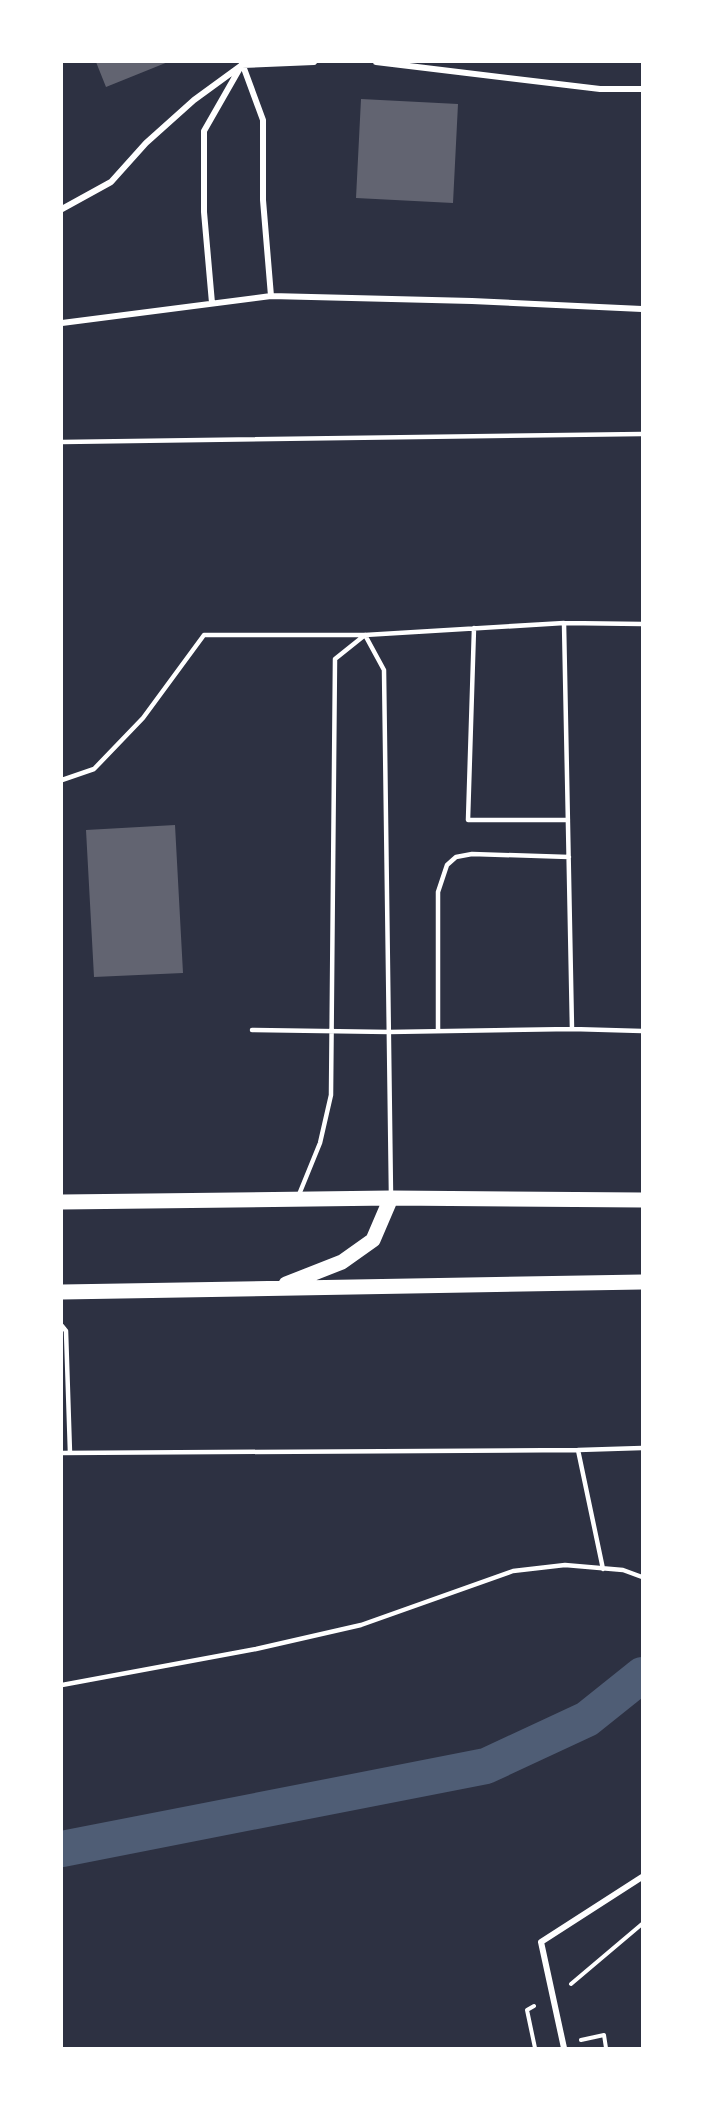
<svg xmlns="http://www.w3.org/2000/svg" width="704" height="2110" viewBox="0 0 704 2110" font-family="Bitter,serif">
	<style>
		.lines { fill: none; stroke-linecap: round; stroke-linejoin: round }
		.canal { stroke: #4f5d75; stroke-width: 36 }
		.building { fill: #626471 }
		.path { stroke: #fff; stroke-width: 4 }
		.service { stroke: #fff; stroke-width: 4.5 }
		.minor { stroke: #fff; stroke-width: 6 }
		.primary { stroke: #fff; stroke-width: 15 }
	</style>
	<rect width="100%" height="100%" fill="#2d3142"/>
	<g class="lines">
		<path class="canal" d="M62,1849L486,1766L587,1719L642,1675"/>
	</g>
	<path class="building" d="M96,62H168L106,87Z
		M361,99L458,104L453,203L356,198Z
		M175,825L183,973L94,977L86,830Z"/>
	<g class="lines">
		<path class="path" d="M571,1984L642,1924
			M534,2006L527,2010L535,2048
			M581,2040L604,2035L606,2048"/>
		<path class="service" d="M62,442L642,434
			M564,623L642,624
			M474,628L468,820H568
			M365,635L384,670L391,1195
			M62,780L94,769L143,718L204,635H365L564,623L572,1029L389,1032L252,1030
			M572,1029L642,1031
			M438,1031V892L447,865L456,857L472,854L569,857
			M298,1197L320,1143L331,1095L335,659L365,635
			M62,1326L66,1331L70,1453
			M578,1450L642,1448
			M62,1453L578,1450L603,1569
			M62,1685L256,1649L361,1625L513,1571L565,1565L623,1570L642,1577"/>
		<path class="minor" d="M376,62L600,89H642
			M242,63L263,120V200L271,296
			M62,209L111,182L146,143L194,100L242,65L314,62
			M212,303L204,212V131L240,68
			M62,323L271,296L472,301L642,309
			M564,2048L541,1942L642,1877"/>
		<path class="primary" d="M62,1202L391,1198L642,1200
			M286,1284L342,1262L373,1240L391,1198
			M62,1292L642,1282"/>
	</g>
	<rect width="704" height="2110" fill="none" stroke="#ffffff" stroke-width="126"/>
</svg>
